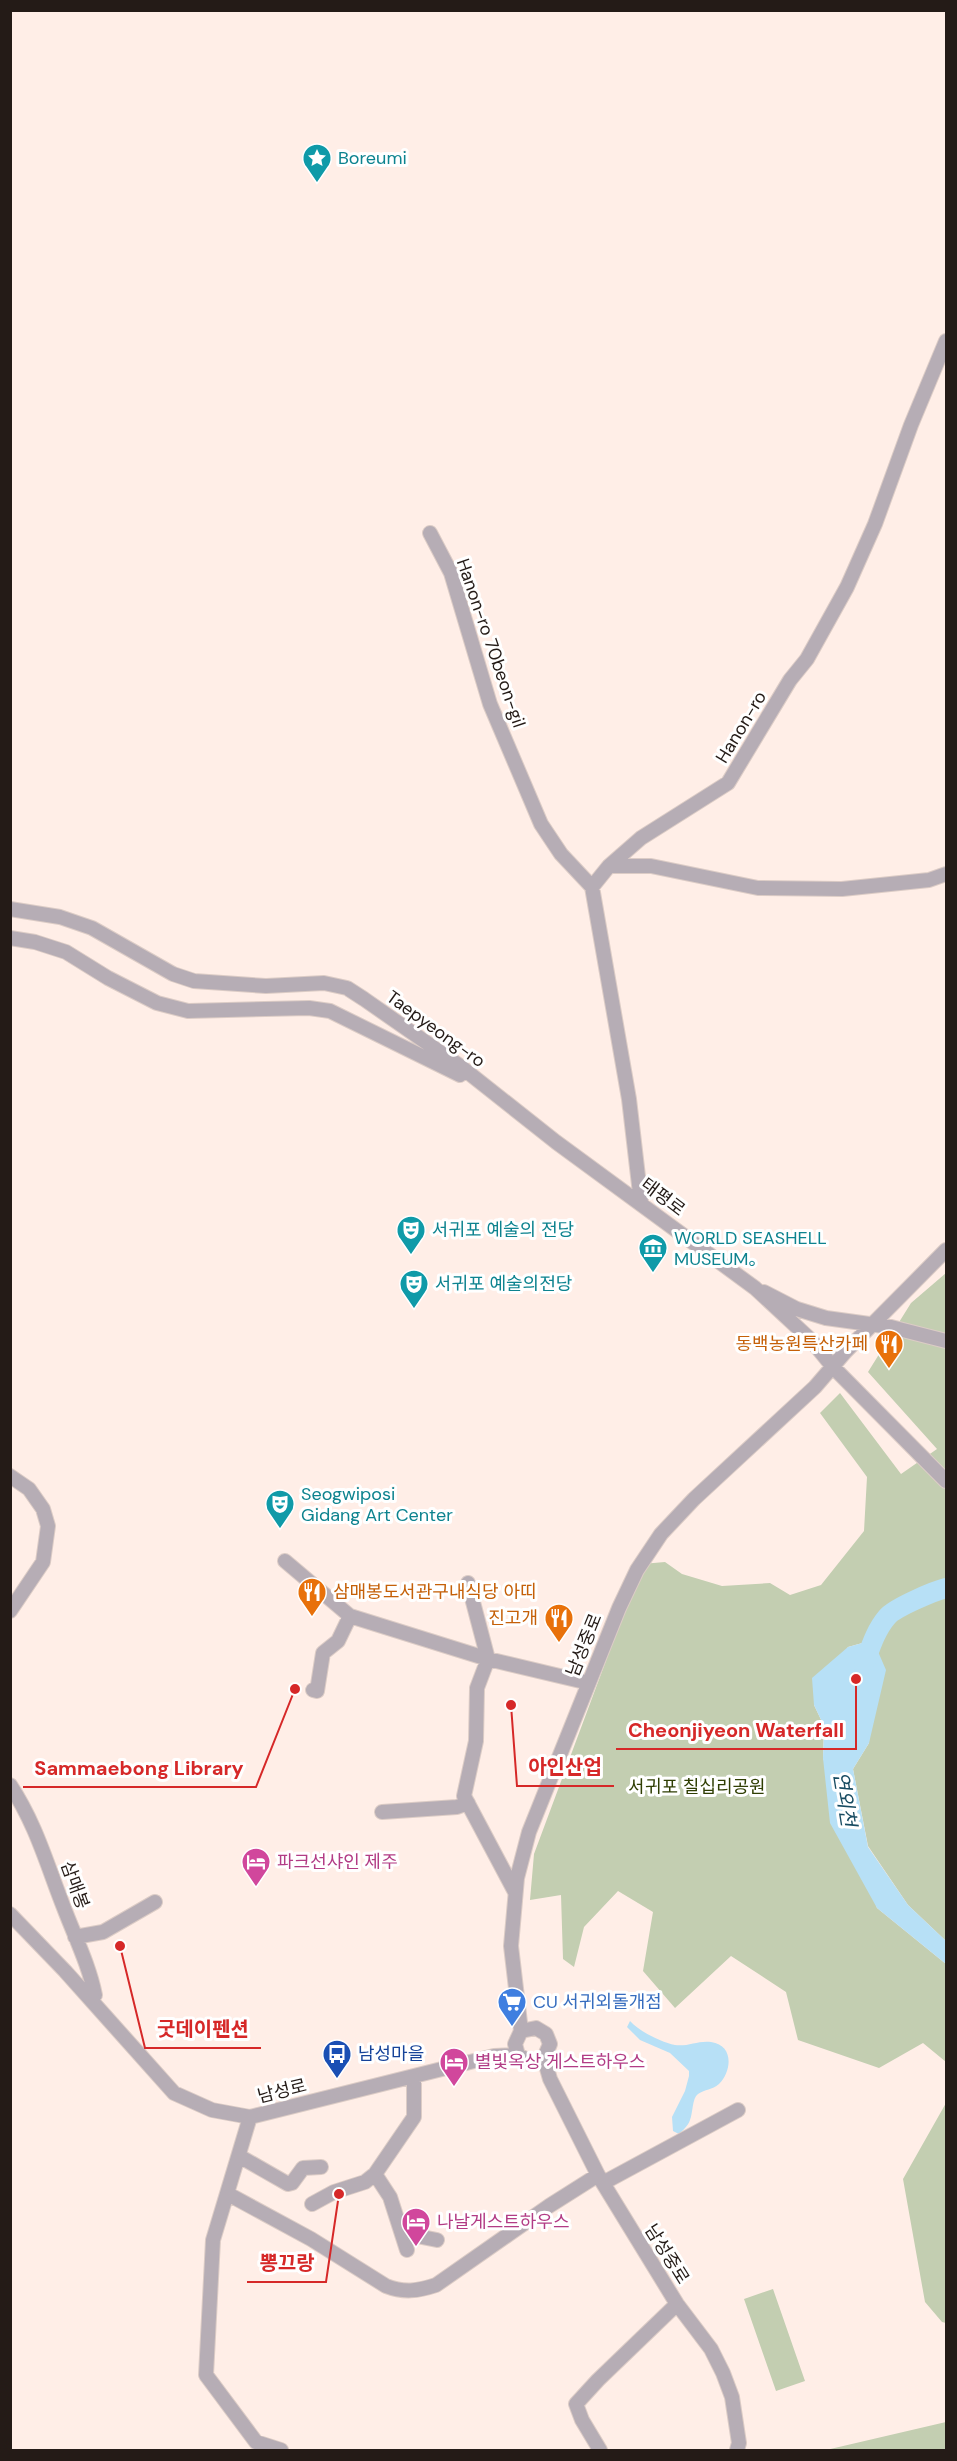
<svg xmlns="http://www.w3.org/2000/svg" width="957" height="2461" viewBox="0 0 957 2461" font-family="'DM Sans','Noto Sans KR',sans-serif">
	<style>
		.green { fill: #c3ceb1 }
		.water { fill: #b7e0f6 }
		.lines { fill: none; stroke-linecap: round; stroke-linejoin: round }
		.river { stroke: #b7e0f6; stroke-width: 20 }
		.minor-casing { stroke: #dcccc6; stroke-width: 16 }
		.minor { stroke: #b6adb5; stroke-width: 14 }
		.labels { text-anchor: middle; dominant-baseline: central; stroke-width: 6; stroke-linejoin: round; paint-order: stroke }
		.culture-label { font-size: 18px; fill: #0d838f; stroke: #fff; text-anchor: start }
		.street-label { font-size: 18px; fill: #241b17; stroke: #fff }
		.food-label { font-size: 18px; fill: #c56008; stroke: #fff; text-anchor: end }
		.park-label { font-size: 18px; fill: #2f3e03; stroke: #fff }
		.hotel-label { font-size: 18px; fill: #b23c85; stroke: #fff; text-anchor: start }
		.shop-label { font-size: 18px; fill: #366cbe; stroke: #fff; text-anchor: start }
		.transit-label { font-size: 18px; fill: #164399; stroke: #fff; text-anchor: start }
		.water-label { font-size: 20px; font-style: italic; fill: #184c62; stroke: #fff }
		.leader { fill: none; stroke: #d62828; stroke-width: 2 }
		.callout-dot { fill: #d62828; stroke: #fff; stroke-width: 2 }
		.callout-label { font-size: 20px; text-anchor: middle; font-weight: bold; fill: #d62828; stroke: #fff; stroke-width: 6; stroke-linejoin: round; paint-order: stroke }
	</style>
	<rect width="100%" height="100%" fill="#ffeee7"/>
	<path class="green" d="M946,1273V1941L908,1905L868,1846L853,1769L869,1743L873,1640L848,1647L814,1705L824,1726L823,1758L877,1908L946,1964V2062L923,2043L879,2068L798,2040L786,1992L731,1956L675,2008L643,1971L653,1912L618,1891L584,1927L574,1967L563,1959L561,1895L530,1900L534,1854L642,1564L665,1562L682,1574L722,1586L770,1583L790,1595L821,1585L864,1531L867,1477L820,1413L840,1393L901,1474L937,1449L868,1372L911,1303Z
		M946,2103V2323L942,2322L925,2302L903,2179Z
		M773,2289L805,2381L776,2391L744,2299Z
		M946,2422V2450H826Z"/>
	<path class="water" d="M873,1640L886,1670L869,1743L853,1769L868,1847L908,1905L946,1941V1964L877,1908L830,1823L823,1758L824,1726L814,1705L812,1678L848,1647Z
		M630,2021C640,2032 661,2042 675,2045C687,2047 699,2040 711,2042C734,2045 732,2071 719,2084C712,2090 705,2089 698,2094C692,2098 693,2113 690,2120C688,2126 683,2130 679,2134L673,2131L672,2117L685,2091L689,2076V2071L670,2053L640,2040L627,2027Z"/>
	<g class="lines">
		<path class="river" d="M864,1665C870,1649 875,1631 887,1617C894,1608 934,1591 946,1588"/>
		<g class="minor-casing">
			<path id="minor" d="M430,533L451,573L490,704L541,824L561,854L592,887
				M609,866H651L758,888L842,889L929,880L946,874
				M10,909L60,917L92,928L173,974L194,981L266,986L324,983L347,988L364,999L460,1066L556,1142L755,1288L811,1340L833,1367L946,1481
				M10,938L35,942L66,952L108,978L157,1003L188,1011L309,1008L330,1011L460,1075
				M641,1202L629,1099L592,887L609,866L641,838L728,783L790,680L807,659L847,587L875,524L911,425L946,341
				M764,1292L797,1309L826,1318L891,1327L946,1341
				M10,1476L29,1489L43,1509L48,1526L43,1562L10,1611
				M285,1561L350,1616L488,1659L589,1683
				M468,1583L488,1659L477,1688L476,1741L464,1796L515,1892
				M313,1690L317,1691L323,1653L338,1641L350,1616
				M10,1785C36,1824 47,1865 64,1908C75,1937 89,1965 95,1995L91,1999
				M382,1812L457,1807L468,1803
				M10,1914L65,1971L174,2093L212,2110L250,2117L494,2056L518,2055
				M75,1937L103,1932L155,1902
				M521,2031L511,1946L517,1878L529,1832L619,1608L637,1570L661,1534L694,1499L815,1387L846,1351L946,1250
				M521,2031L536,2028L546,2034L550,2044L544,2058L550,2079L598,2175L677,2304L711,2349L723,2373L732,2397L739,2443L737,2450
				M521,2031L515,2044L518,2055L531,2062L544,2058
				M250,2117L213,2240L206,2375L256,2442L281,2450
				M239,2156L288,2184L292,2183L303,2168L321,2167
				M375,2174L390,2197L407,2250
				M603,2183L738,2110
				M228,2194L311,2239L386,2286C404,2293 418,2291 436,2285L549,2206L598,2175
				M312,2204L334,2192L365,2182L375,2174L414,2117V2077
				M402,2233L437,2240
				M600,2450L582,2420L576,2404L598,2380L677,2304"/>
		</g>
		<use href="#minor" class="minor"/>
	</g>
	<defs>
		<g id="sight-pin" transform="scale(1.5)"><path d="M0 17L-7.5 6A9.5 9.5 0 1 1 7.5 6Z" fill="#0f9aa8" stroke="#fff"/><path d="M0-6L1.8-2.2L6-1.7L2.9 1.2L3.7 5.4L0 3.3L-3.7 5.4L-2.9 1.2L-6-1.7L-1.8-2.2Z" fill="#fff"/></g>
		<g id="theatre-pin" transform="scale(1.5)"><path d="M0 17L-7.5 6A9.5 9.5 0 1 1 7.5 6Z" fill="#0f9aa8" stroke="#fff"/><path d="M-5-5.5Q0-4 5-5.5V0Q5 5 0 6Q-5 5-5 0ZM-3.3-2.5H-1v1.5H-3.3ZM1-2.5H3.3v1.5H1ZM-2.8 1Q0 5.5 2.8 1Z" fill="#fff"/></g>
		<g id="museum-pin" transform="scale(1.5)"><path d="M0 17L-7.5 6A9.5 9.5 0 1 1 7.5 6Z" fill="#0f9aa8" stroke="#fff"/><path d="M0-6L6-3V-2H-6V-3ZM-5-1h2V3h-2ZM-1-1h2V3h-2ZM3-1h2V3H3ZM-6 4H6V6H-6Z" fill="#fff"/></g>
		<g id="restaurant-pin" transform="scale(1.5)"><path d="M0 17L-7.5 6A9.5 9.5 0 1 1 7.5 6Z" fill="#e8710a" stroke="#fff"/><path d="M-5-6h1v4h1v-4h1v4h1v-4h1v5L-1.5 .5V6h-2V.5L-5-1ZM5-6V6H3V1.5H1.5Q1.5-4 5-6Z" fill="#fff"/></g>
		<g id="hotel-pin" transform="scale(1.5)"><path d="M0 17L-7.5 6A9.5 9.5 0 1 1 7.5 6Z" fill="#d1479c" stroke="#fff"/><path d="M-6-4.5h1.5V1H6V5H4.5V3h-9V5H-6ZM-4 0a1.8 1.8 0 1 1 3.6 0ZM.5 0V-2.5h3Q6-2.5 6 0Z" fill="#fff"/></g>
		<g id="supermarket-pin" transform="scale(1.5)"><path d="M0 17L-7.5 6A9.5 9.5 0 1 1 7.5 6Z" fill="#3f7fe0" stroke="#fff"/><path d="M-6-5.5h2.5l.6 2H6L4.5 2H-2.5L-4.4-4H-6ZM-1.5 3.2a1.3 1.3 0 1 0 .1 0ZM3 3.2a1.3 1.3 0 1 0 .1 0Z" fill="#fff"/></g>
		<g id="bus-pin" transform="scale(1.5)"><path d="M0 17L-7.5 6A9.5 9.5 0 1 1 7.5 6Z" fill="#1a4fb4" stroke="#fff"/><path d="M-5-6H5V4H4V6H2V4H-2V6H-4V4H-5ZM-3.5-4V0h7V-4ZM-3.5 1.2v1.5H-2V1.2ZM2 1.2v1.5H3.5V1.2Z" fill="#fff"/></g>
	</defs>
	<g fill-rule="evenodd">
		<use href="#sight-pin" x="317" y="158"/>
		<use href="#theatre-pin" x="411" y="1230"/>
		<use href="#museum-pin" x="653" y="1248"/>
		<use href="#theatre-pin" x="414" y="1284"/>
		<use href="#restaurant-pin" x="889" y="1344"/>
		<use href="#theatre-pin" x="280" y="1504"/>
		<use href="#restaurant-pin" x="312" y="1592"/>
		<use href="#restaurant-pin" x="559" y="1618"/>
		<use href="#hotel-pin" x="256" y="1862"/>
		<use href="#supermarket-pin" x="512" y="2002"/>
		<use href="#bus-pin" x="337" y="2054"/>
		<use href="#hotel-pin" x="454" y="2062"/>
		<use href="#hotel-pin" x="416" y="2222"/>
	</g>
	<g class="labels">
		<g class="culture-label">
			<text x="338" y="158">Boreumi</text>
			<text x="432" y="1230">서귀포 예술의 전당</text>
			<text x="674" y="1238">WORLD SEASHELL<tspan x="674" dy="21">MUSEUM。</tspan></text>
			<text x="435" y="1284">서귀포 예술의전당</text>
			<text x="301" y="1494">Seogwiposi<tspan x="301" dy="21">Gidang Art Center</tspan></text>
		</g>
		<g class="street-label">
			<text transform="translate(491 643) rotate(71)">Hanon-ro 70beon-gil</text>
			<text transform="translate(741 727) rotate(-59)">Hanon-ro</text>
			<text transform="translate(436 1029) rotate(36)">Taepyeong-ro</text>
			<text transform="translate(663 1197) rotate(37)">태평로</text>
			<text transform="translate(584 1645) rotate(-68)">남성중로</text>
			<text transform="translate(75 1885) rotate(70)">삼매봉</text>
			<text transform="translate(282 2091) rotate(-14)">남성로</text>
			<text transform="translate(667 2254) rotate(58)">남성중로</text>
		</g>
		<g class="food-label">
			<text x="868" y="1344">동백농원특산카페</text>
			<text x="333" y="1592" text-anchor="start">삼매봉도서관구내식당 아띠</text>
			<text x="538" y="1618">진고개</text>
		</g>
		<g class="park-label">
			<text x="697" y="1787">서귀포 칠십리공원</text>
		</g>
		<g class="hotel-label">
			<text x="277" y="1862">파크선샤인 제주</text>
			<text x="475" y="2062">별빛옥상 게스트하우스</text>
			<text x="437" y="2222">나날게스트하우스</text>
		</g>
		<g class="shop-label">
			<text x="533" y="2002">CU 서귀외돌개점</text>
		</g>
		<g class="transit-label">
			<text x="358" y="2054">남성마을</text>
		</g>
		<g class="water-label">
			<text transform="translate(845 1799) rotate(81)">연외천</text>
		</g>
	</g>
	<path class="leader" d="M856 1679L856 1749H616M511 1705L517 1786H614M295 1689L256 1787H23M120 1946L145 2048H261M339 2194L326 2282H247"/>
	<g class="callout-dot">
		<circle cx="856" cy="1679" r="6"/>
		<circle cx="511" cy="1705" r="6"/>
		<circle cx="295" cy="1689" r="6"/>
		<circle cx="120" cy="1946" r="6"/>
		<circle cx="339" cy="2194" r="6"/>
	</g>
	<g class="callout-label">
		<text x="736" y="1737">Cheonjiyeon Waterfall</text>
		<text x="565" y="1774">아인산업</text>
		<text x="139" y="1775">Sammaebong Library</text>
		<text x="203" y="2036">굿데이펜션</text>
		<text x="287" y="2270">뽕끄랑</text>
	</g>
	<rect width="957" height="2461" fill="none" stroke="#241b17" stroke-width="24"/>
</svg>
